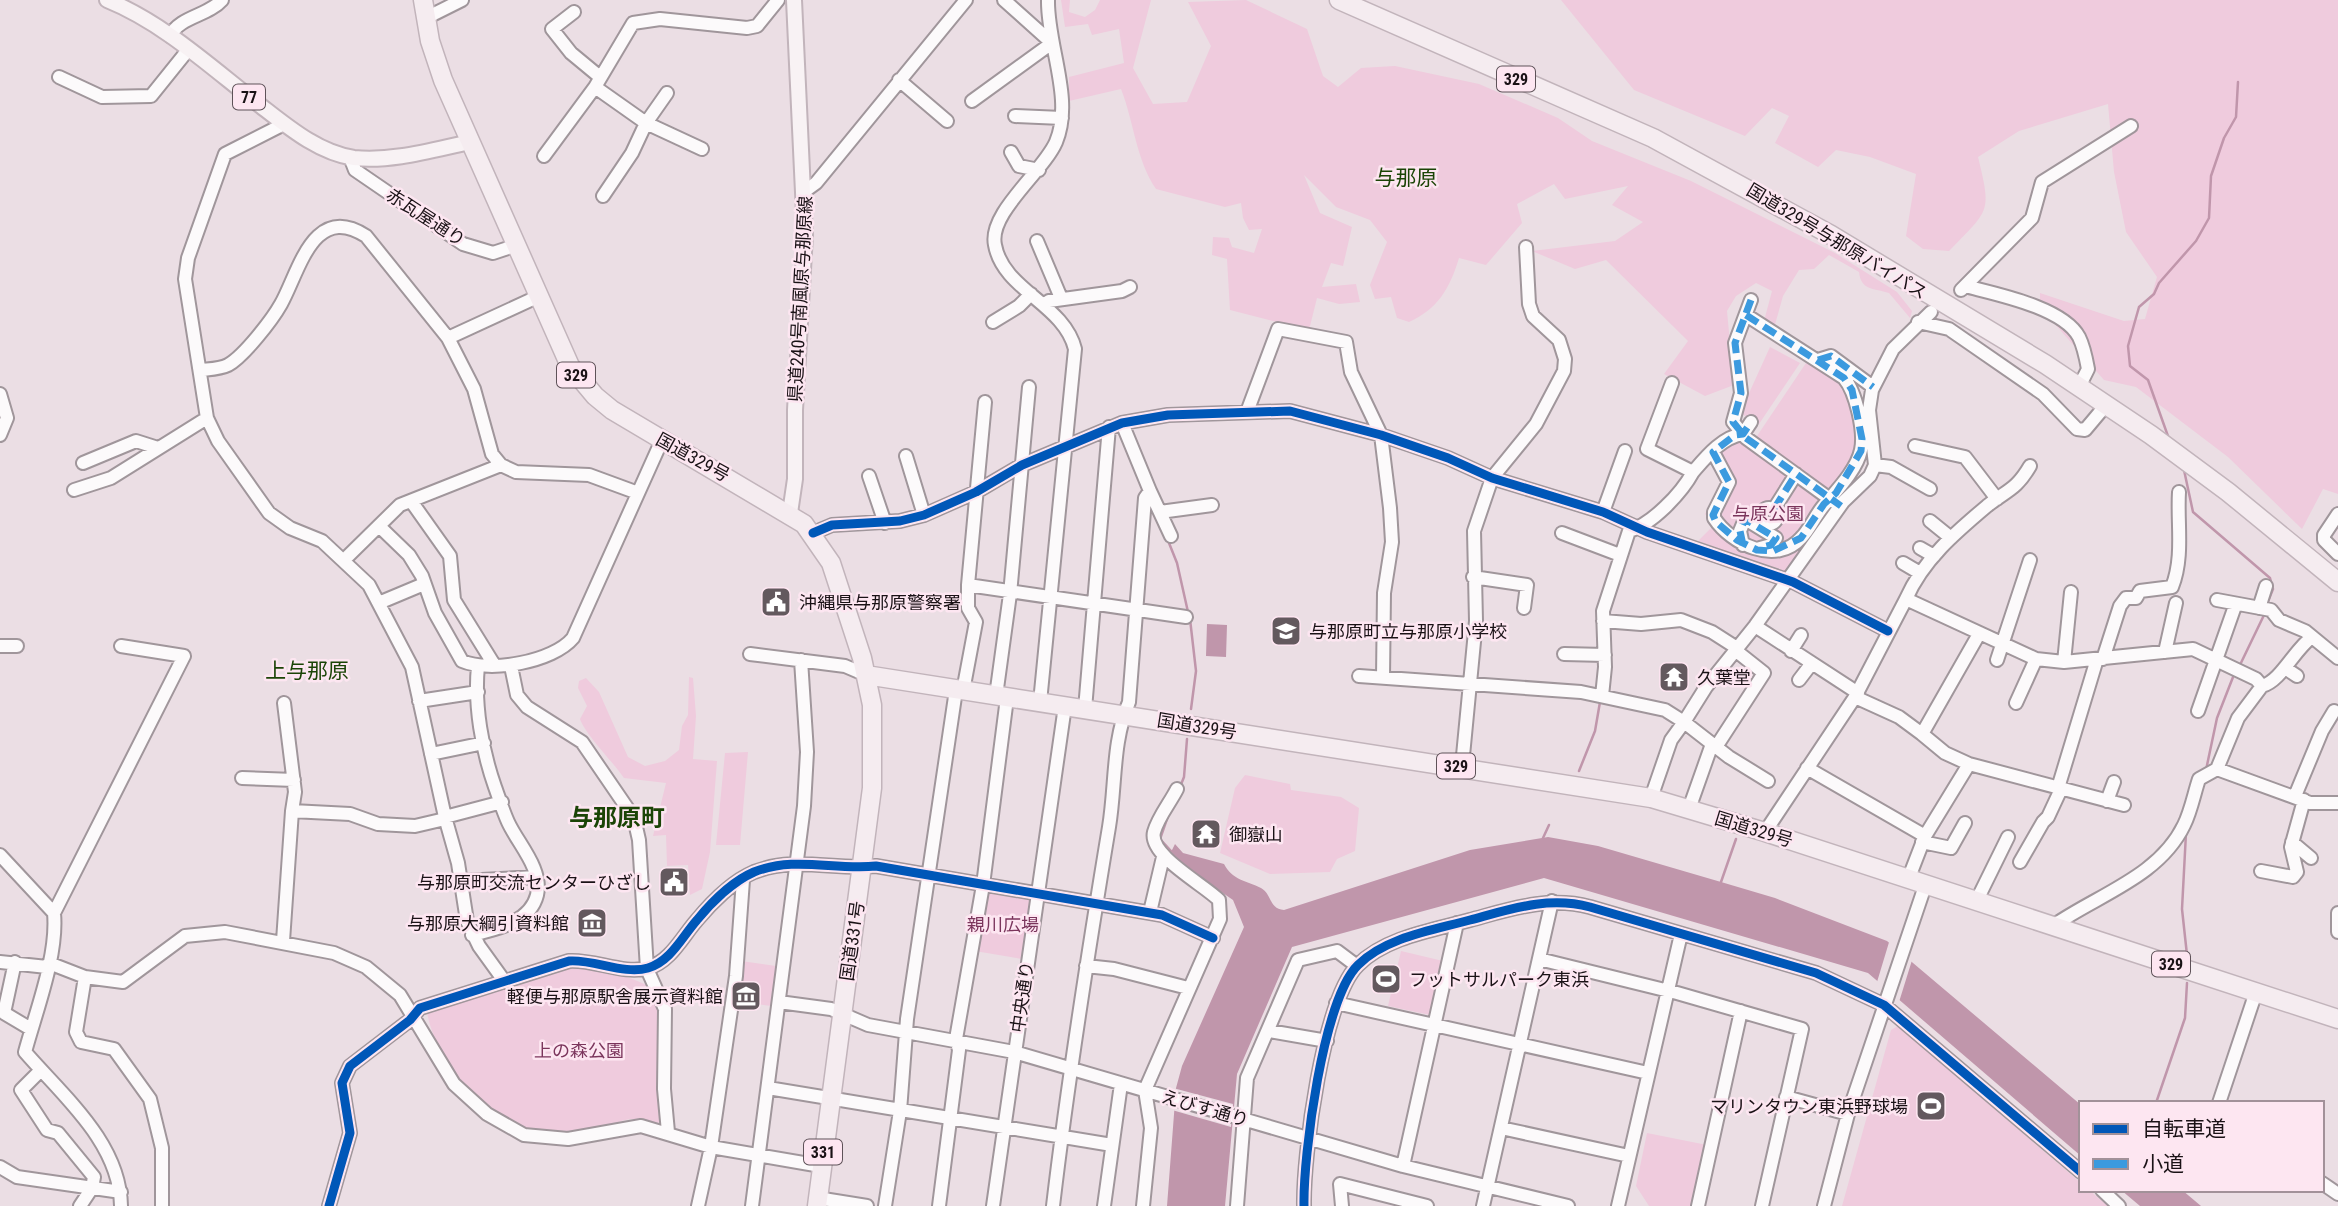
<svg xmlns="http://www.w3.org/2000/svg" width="2338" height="1206" viewBox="0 0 2338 1206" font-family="'Roboto Condensed','Noto Sans JP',sans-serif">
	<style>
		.green { fill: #efcbdd }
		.water { fill: #c096ab }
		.pier { fill: #ebdee4 }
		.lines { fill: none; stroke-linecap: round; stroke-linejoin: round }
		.stream { stroke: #c096ab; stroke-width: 2.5 }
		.minor-casing { stroke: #a0969b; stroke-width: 16 }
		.major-casing { stroke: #c2b4bb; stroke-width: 18 }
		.highway-casing { stroke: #c2b4bb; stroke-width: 21 }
		.minor { stroke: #fcfafb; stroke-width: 12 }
		.major { stroke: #f8f2f4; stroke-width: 14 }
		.highway { stroke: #f5ecf0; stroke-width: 18 }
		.quiet { stroke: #3b9adf; stroke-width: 7; stroke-dasharray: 14 7; stroke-linecap: butt }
		.cycleway-casing { stroke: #fde6f1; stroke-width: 13 }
		.cycleway { stroke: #0057b8; stroke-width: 9 }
		.labels { text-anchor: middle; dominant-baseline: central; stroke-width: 5; stroke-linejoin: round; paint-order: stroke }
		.shield { fill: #fde6f1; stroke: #5e5258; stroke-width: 2 }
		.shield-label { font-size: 16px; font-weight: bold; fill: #1a1216 }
		.street-label { font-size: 18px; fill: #1a1216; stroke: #fde6f1 }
		.park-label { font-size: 18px; fill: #7b355c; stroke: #fde6f1 }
		.poi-label { font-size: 18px; fill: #1a1216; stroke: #fde6f1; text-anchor: start }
		.quarter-label { font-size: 21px; fill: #1b4406; stroke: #fde6f1 }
		.district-label { font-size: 24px; font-weight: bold; fill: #1b4406; stroke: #fde6f1 }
	</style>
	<rect width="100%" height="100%" fill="#ebdee4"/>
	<path class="green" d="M1061,0H1070L1069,12L1085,17L1095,10L1100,0H1151L1133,68L1153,104L1187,102L1211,46L1188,2L1246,0L1307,29L1323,76L1338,87L1361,68L1395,66L1479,84L1558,118L1592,141L1691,181L1835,253L1897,292L1912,311L1910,318L1889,293C1874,288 1861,291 1859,272L1829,255L1814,269L1799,270L1783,296L1774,328L1764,321L1772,291L1756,283L1736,296L1727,311L1734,385L1705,396L1664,374L1688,341L1606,260L1575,269L1532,251L1615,241L1643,222L1612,205L1628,186L1565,199L1554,184L1517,204L1522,223L1486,265L1459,258C1450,288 1438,309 1409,322L1397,318L1391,297L1375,299L1370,285L1387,242L1370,220L1336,207L1304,175L1320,213L1352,227L1343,266L1331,263L1322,287L1356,284L1360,302L1339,304L1317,298L1309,330L1230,310L1227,259L1212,255L1213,237L1229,238L1232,247L1254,253L1262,229L1249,230L1243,218L1241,203L1225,207L1156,189C1136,160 1134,122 1121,89L1069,101V77L1124,63L1119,29L1092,35L1088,24L1065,27Z
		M1561,0H2338V494L2323,489L2302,529L2228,457L2136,387L2104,380L2040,307V293L2124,321L2145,319L2157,277L2126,232L2114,172L2108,104L2019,131L1978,157C1992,214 1989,209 1949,251L1923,249L1906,236L1916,174L1870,157L1836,150L1818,167L1775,143L1789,116L1772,108L1745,136L1634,90Z
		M1770,347L1800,363L1759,424L1740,413Z
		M1806,363L1836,375L1845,385L1859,437L1857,452L1830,495L1840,500L1787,575L1698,541L1714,525L1705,514L1724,485L1713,456L1722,441L1755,439Z
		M689,677L693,678L696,716L693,759L717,761L710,852L702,889L690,895L688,865L667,866L666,835L653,836L666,783L624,778C613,762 585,734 580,719L587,706L578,688L579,681L586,678L599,692L628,757L645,766L665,761L679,750L682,726L688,715Z
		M748,752L740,845H716L725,753Z
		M1245,775L1290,784L1291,790L1341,797L1359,808L1355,851L1337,859L1330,872L1270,874L1220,853L1235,788Z
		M989,889L1031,897L1022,959L975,951L984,894Z
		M1401,951L1443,961L1430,1015L1388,1006Z
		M741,961L776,966L771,1006L750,1003L753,983L739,981Z
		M571,968C599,968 629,975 654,989L660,1010L662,1120L658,1123C650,1122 640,1119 632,1119C620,1119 608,1128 596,1130C583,1133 567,1134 554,1134C498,1134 435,1064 427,1012Z
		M1898,1026L2081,1183V1190H2089L2108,1206H1842L1891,1030Z
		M1647,1133L1707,1145L1694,1206H1649L1636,1186Z"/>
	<path class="water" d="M1207,624L1227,625L1226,657L1206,656Z
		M1548,837L1598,846L1721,882L1775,898L1887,941L2081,1105V1156L1868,973L1544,878L1292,947L1237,1074L1225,1206H1167L1176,1088L1182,1066L1244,927L1233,900L1169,856L1175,844L1183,853L1224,864C1232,880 1247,881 1261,888C1272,894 1269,909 1284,910L1470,850Z
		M2121,1190H2182L2201,1206H2140Z"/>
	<path class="pier" d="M1890,939L1913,957L1899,1002L1877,982Z
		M1173,1088L1233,1104L1231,1127L1172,1110Z"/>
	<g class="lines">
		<path class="stream" d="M2169,439L2148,380L2130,366L2128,346L2139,307L2154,294L2159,283L2196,241L2209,218L2211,176L2224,138L2236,117L2238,82
			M2184,470L2193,512L2270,578L2273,589L2267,604
			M1167,538L1177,563L1188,612
			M1190,619L1196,671L1191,709
			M2239,667L2265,613
			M2206,770L2217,718L2235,672
			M1579,771L1595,731L1600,702
			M1180,787L1184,777L1187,739
			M1168,816L1160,839L1171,851
			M2186,833L2182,909L2187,955
			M1543,838L1549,825
			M1721,882L1736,839
			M2156,1103L2185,1018L2187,983"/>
		<g class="minor-casing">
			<path id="minor" d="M574,12L552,29L571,53L600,77
				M426,18L462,0
				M170,36C180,16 208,16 222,0
				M59,77L102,97L151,96L188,50
				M899,80L947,121
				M595,87L646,123L632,153L603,196
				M667,93L646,123L702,149
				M972,101L1052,43L1004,0
				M1015,116L1062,118
				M284,124L225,154L188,258L185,279L207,418L218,441L269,513L290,528L322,541L369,585L412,667L445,817L458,863L467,921L479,946L505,982
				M1011,152L1019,166L1039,170
				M544,156L595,87L633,23L660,19L747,28L757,26L778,0
				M350,157L355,170L463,244L493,253L514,246
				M805,191L816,183L966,0
				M1037,241L1061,298
				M1965,286C1995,294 2063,307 2079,337C2084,347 2086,358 2088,369L2079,387
				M1961,290L2032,218L2042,182L2131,126
				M1751,300L1735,343L1741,393L1733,422L1746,438L1834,502
				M1044,305L1049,301L1122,291L1130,287
				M993,322L1019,306L1031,294
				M1918,322L1949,329L2043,394L2077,429L2085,430L2106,405
				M448,338L537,297
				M1818,360L1831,356L1873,387
				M201,370C210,369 220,369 228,365C244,356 272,320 281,304C299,272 313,202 366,236L448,338L474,389L492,454L501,465L516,472L589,475L638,493
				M0,394L7,418L0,435
				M1247,412L1278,329L1346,342L1351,372L1381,435L1390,508L1392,542L1384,593L1383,677
				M1915,446L1965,457L1997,499
				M1713,452L1729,482L1714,512V518C1731,544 1776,566 1801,538C1811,528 1816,513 1826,503C1838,489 1857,469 1861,450C1865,432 1856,392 1844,378L1746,315
				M906,456L924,515
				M83,463L136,441L158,448
				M1875,465L1891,467L1930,489
				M1693,472C1706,457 1722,437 1743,434L1751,422
				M869,476L885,523
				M74,490L111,478L207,418
				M1150,491L1171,536
				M411,501L450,556L454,600L493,663
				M1761 516a8 8 0 1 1 16 0a8 8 0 1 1-16 0Z
				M1774,509L1796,474
				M1160,512L1212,505
				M1603,512L1625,451
				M2338,514L2324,535V540L2338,554
				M1930,521L1951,538
				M380,527L409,555L422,576L435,613L462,661C490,673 553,662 573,638L662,440
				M813,533L832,525L900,521L924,515L976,492L1022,465L1122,423L1168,415L1290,411L1381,435L1448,458L1492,478L1603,512L1647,532L1793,582L1888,631
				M1562,533L1620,555
				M1743,545L1740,531L1745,519L1776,538L1771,545L1760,548
				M1920,548L1934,556
				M344,560L400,505L501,465
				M1903,563L1920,573
				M1473,577L1527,585L1524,608
				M968,585L1186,617
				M1906,599C1923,560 1955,533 1987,506C2007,490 2016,490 2030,466
				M2217,600L2271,610L2279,620L2305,631L2338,658
				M381,602L424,584
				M2259,608L2266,586
				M1603,621L1641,624L1681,620L1712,632L1737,648
				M1755,626L1858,693
				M1979,634L1922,734L1945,753L1969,764L2124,805
				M0,646H17
				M121,646L184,656L54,913C58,955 36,1011 25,1052C64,1097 120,1143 121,1206
				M1791,651L1801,635
				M2165,652L2176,603
				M750,654L845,666L866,675
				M1564,654L1605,655
				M2103,659L2120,606L2126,598H2136L2140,591L2172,587C2184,557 2177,523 2179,492
				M1997,660L2030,560
				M2064,662L2071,592
				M511,666L517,695L527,707L582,742L634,818L639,840L647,969L665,1009L664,1089L668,1132
				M2285,668L2297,676
				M1359,676L1581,692L1665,710L1684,722L1706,687L1755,626L1843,502L1870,476L1875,465L1869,410L1872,390L1893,349L1931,312
				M1799,680L1812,663
				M2262,686C2281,681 2294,650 2312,637
				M963,691L976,622L968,608V585L985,402
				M996,696L1010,594L1029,387
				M1602,696L1605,667L1603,611L1629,531C1652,524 1681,494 1693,472L1647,449L1672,383
				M1855,697L1899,717L1922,734
				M419,701L478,692
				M1040,702L1075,349C1064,304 1003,290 995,245C988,213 1043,172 1056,142C1074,99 1047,45 1048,0
				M284,703L295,792L292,811
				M2016,703L2036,659
				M1085,709L1109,427
				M2198,711L2235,606
				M1716,747L1764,673L1735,650
				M431,754L484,743
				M1462,766L1476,621L1474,531L1492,478L1536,424L1564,371L1565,359L1559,340L1533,316L1529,304L1526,247
				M1807,768L1925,836
				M2217,769L2310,803H2338
				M242,778L294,780
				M2058,788L2097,659
				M2295,796L2322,731L2334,711
				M1651,798L1671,740L1684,722L1729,757L1768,781
				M2107,801L2114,782
				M1689,809L1712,744
				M445,817L502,802
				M1765,832L1855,697L1906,599L2036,659L2064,662L2193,649L2256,679L2262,686L2238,718L2217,769L2199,779C2194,794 2191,811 2184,825C2159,877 2097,895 2053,926
				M1922,842L1951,848L1965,823
				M2292,842L2311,858
				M0,855L54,913
				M2020,862L2043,822L2048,817L2061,789
				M2261,871L2293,877L2297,872L2291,847L2304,800
				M1908,880L1925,836L1969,764
				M462,881L536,877
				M1976,902L2008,837
				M1150,912L1163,857
				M2338,913V932
				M472,935C496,929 530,923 537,895C543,869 518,844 508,822C503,811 499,798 495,787C482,750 474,705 478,666
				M283,941L292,811L350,814L378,824L415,826L445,819
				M1539,959L1677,993L1802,1029L1762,1206
				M0,962L47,967
				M15,962L4,1013L31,1029
				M49,963L85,977L123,982L185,936L225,932L334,953L366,967L400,995L454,1084L487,1114L524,1135L568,1139L641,1126L711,1147L821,1166
				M1086,966L1114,969L1188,988
				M85,977L76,1032L81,1042L114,1049L150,1099L162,1148V1206
				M779,1002L831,1009L868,1025L1014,1052L1403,1166L1568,1206
				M1336,1003L1648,1073
				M1269,1031L1327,1041
				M41,1070L21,1090L47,1130L58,1133L94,1177L92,1188L80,1206
				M768,1088L1112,1145
				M1786,1097L1848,1114
				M2219,1103L2256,992
				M1501,1128L1629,1156
				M1403,1166L1457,923
				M0,1167L17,1177L121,1192
				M2322,1183L2338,1194
				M2102,1190L2119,1206
				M817,1198L867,1206
				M329,1206L350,1133L342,1083L350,1066L410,1020L420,1008L569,961C594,959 624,975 648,968C671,961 682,937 697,920C711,903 733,881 754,872C795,856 832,870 876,866L1162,915L1213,938
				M698,1206L711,1147L736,976L743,880
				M752,1206L804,806L807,752L801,660
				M885,1206L900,1111L907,1019L956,690
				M939,1206L959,1050L956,1039L983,885L1007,698
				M993,1206L1065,706
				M1053,1206C1068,1079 1088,953 1109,827C1116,785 1112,742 1129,702L1145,498L1150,491L1122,423
				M1104,1206L1121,1084
				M1143,1206L1151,1128L1145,1090L1220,919L1219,900C1203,884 1148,855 1154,832C1158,817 1170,803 1177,789
				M1237,1206L1247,1078L1298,960L1337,951L1357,966
				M1304,1206C1303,1156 1323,999 1358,965C1386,937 1434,930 1470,920C1511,909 1548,896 1590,907L1816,973L1884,1005L2081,1172
				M1342,1206L1340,1184L1427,1206
				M1483,1206L1552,901
				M1618,1206L1681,934
				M1698,1206L1741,1011
				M1824,1206L1848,1114L1925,886"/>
		</g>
		<g class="major-casing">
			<path id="major" d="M107,0C164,23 213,69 261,106C288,127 319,153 354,158C392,162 432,150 470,142
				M790,513L795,479V410L805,235L794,0"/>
		</g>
		<g class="highway-casing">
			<path id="highway" d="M423,0L430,41L443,80L570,366L595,396L612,410L804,524L831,563L862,658L872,705V788L817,1206
				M1339,0L1653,138L1831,235L2045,364L2151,435L2228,492L2338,582
				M866,675L1651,798L1765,832L2338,1019"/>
		</g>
		<use href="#minor" class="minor"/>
		<use href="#major" class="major"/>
		<use href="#highway" class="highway"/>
		<path class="quiet" d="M1751,300L1735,343L1741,393L1733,422L1746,438L1841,506
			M1746,315L1844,378L1852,390L1862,439L1861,451L1836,493L1824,504L1801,538L1773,551L1757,550L1737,540L1716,522L1713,515L1729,482L1713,452L1735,435L1743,434L1751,422
			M1818,360L1831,356L1873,387
			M1774,509L1796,474
			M1743,545L1740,531L1745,519L1776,538L1771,545L1763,547"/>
		<g class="cycleway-casing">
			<path id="cycleway" d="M813,533L832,525L900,521L924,515L976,492L1022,465L1122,423L1168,415L1290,411L1381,435L1448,458L1492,478L1603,512L1647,532L1793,582L1888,631
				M329,1206L350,1133L342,1083L350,1066L410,1020L420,1008L569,961C594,959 624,975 648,968C671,961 682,937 697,920C711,903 733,881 754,872C795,856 832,870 876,866L1162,915L1213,938
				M1304,1206C1303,1156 1323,999 1358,965C1386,937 1434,930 1470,920C1511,909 1548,896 1590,907L1816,973L1884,1005L2081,1172"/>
		</g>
		<use href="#cycleway" class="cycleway"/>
	</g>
	<defs>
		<g id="civic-square" transform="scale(1.575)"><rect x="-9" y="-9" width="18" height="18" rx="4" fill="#63595e" stroke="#fde6f1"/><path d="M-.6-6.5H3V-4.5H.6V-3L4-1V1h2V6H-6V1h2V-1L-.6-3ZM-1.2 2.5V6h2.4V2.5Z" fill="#fff"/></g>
		<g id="school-square" transform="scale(1.575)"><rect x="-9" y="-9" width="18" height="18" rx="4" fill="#63595e" stroke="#fde6f1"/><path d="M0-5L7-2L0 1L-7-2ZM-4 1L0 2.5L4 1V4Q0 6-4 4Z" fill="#fff"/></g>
		<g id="temple-square" transform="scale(1.575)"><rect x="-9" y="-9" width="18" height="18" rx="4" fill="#63595e" stroke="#fde6f1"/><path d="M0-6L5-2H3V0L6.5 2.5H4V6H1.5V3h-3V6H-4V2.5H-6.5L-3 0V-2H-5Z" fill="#fff"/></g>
		<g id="museum-square" transform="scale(1.575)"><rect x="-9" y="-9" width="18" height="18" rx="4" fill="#63595e" stroke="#fde6f1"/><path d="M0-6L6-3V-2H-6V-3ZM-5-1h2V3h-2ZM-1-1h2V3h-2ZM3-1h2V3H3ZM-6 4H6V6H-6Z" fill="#fff"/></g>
		<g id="stadium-square" transform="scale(1.575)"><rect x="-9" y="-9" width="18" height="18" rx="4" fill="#63595e" stroke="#fde6f1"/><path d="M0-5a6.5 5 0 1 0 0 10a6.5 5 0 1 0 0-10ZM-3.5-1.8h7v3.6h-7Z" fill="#fff"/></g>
	</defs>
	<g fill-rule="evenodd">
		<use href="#civic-square" x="776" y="602"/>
		<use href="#school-square" x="1286" y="631"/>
		<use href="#temple-square" x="1674" y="677"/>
		<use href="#temple-square" x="1206" y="834"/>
		<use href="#civic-square" x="674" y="882"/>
		<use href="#museum-square" x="592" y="923"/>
		<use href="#stadium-square" x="1386" y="979"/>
		<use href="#museum-square" x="746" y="996"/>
		<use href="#stadium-square" x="1931" y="1106"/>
	</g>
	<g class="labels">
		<g class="shield">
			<rect x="1497" y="66.5" width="38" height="25" rx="5"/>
			<rect x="233" y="84.5" width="32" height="25" rx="5"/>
			<rect x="557" y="362.5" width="38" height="25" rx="5"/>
			<rect x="1437" y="753.5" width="38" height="25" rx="5"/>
			<rect x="2152" y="951.5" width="38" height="25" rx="5"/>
			<rect x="804" y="1139.5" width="38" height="25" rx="5"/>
		</g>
		<g class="shield-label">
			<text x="1516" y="79">329</text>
			<text x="249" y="97">77</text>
			<text x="576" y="375">329</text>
			<text x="1456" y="766">329</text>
			<text x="2171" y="964">329</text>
			<text x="823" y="1152">331</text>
		</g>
		<g class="street-label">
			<text transform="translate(426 217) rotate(33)">赤瓦屋通り</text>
			<text transform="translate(1837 241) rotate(31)">国道329号与那原バイパス</text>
			<text transform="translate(800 299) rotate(-87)">県道240号南風原与那原線</text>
			<text transform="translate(693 457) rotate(29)">国道329号</text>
			<text transform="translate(1197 726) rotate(9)">国道329号</text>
			<text transform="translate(1754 829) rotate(17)">国道329号</text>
			<text transform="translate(852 941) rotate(-82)">国道331号</text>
			<text transform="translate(1022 997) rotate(-82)">中央通り</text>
			<text transform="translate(1205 1108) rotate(16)">えびす通り</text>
		</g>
		<g class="park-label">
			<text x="1768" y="513">与原公園</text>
			<text x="1003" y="924">親川広場</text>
			<text x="579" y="1050">上の森公園</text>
		</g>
		<g class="poi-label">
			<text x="799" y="602">沖縄県与那原警察署</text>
			<text x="1309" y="631">与那原町立与那原小学校</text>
			<text x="1697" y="677">久葉堂</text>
			<text x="1229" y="834">御嶽山</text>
			<text x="651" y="882" text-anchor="end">与那原町交流センターひざし</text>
			<text x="569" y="923" text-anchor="end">与那原大綱引資料館</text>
			<text x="1409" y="979">フットサルパーク東浜</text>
			<text x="723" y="996" text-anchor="end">軽便与那原駅舎展示資料館</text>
			<text x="1908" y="1106" text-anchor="end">マリンタウン東浜野球場</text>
		</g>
		<g class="quarter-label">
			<text x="1406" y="178">与那原</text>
			<text x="307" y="671">上与那原</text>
		</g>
		<g class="district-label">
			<text x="617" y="818">与那原町</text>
		</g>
	</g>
	<rect x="2079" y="1101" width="245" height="91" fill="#fde6f1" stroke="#a29199" stroke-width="2"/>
	<rect x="2093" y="1124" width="35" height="10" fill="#0057b8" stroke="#a29199" stroke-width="2"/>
	<text x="2142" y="1136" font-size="21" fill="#1a1216">自転車道</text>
	<rect x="2093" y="1159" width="35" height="10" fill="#3b9adf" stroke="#a29199" stroke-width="2"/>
	<text x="2142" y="1171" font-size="21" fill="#1a1216">小道</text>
</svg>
